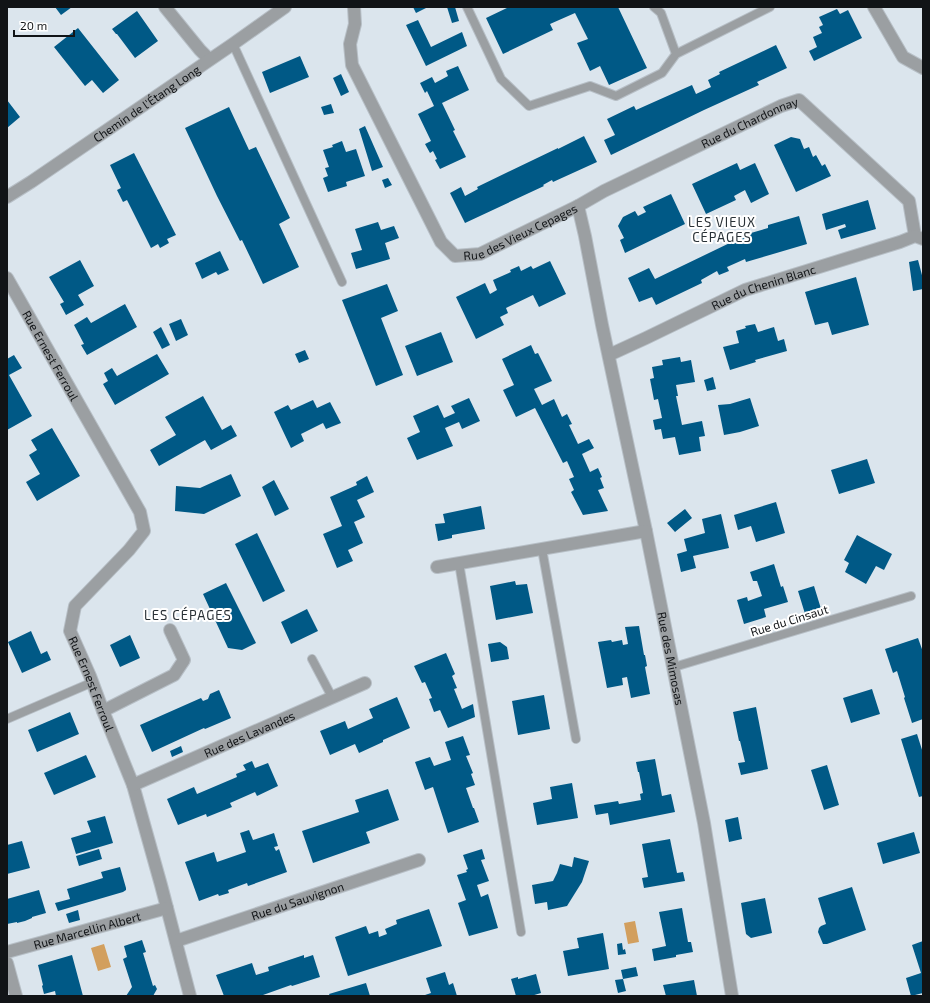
<svg xmlns="http://www.w3.org/2000/svg" width="930" height="1003" viewBox="0 0 930 1003" font-family="'Exo 2',sans-serif">
	<style>
		.water { fill: #d29f5e }
		.building { fill: #005986 }
		.lines { fill: none; stroke-linecap: round; stroke-linejoin: round }
		.lane-casing { stroke: #b7bfc6; stroke-width: 10 }
		.street-casing { stroke: #b7bfc6; stroke-width: 14 }
		.lane { stroke: #9b9fa2; stroke-width: 8 }
		.street { stroke: #9b9fa2; stroke-width: 12 }
		.labels { text-anchor: middle; dominant-baseline: central; stroke-width: 4; stroke-linejoin: round; paint-order: stroke }
		.street-label { font-size: 12px; fill: #111417; stroke: #fff }
		.neighbourhood-label { font-size: 13px; letter-spacing: 1px; fill: #293136; stroke: #fff }
	</style>
	<rect width="100%" height="100%" fill="#dbe5ed"/>
	<path class="water" d="M635,921L639,942L628,944L624,923Z
		M104,944L111,967L98,971L91,948Z"/>
	<path class="building" d="M55,7H72L61,15Z
		M413,7H428L416,13Z
		M447,7H455L459,21L452,23Z
		M509,7H618L647,68L609,85L600,66L590,71L577,43L588,39L575,13L550,24L553,30L503,54L486,18Z
		M837,9L840,14L848,10L862,38L814,61L809,51L817,47L813,37L822,33L819,27L823,25L819,17Z
		M137,11L158,41L135,58L117,34H116L112,29Z
		M418,20L431,47L462,32L467,46L426,66L406,25Z
		M78,28L119,80L103,93L92,80L85,86L54,47Z
		M776,45L787,68L757,82L759,85L704,110L611,155L604,140L615,135L607,119L634,106L636,110L692,85L696,94L711,87L708,80L720,74L719,72Z
		M300,56L309,77L270,93L262,72Z
		M458,66L469,90L442,103L455,130L453,131L466,157L440,169L435,160L437,159L433,151L430,153L425,144L431,141L418,114L434,106L427,91L425,93L420,83L432,77L435,83L448,76L446,71Z
		M341,74L349,92L341,96L333,78Z
		M7,100L20,117L7,128Z
		M331,104L334,113L324,115L321,107Z
		M229,107L249,150L256,147L290,218L279,224L299,267L263,284L242,240L240,241L217,196L185,128Z
		M365,126L383,167L372,171L359,129Z
		M584,136L597,162L553,182L552,180L543,185L544,186L465,223L450,193L461,187L465,196L478,189L477,187L558,148V149Z
		M791,137L800,139L804,149L809,147L813,157L816,155L822,166L825,164L831,176L796,192L774,145Z
		M342,141L346,152L356,149L365,176L346,182L347,186L328,192L323,178L328,176L325,168L329,167L323,150L333,147L332,145Z
		M134,153L176,235L167,239L169,243L160,248L158,244L151,248L127,200L123,202L117,190L121,188L110,165Z
		M737,163L740,170L755,163L769,194L751,203L745,190L734,196L736,200L706,214L692,184Z
		M388,178L392,185L385,188L382,180Z
		M671,194L685,224L625,253L620,240L624,238L618,226L623,217L635,211L638,216L646,212L643,207Z
		M868,200L876,229L841,239L838,230L846,227L845,224L826,230L822,214Z
		M799,216L807,244L746,262L745,259L727,267L729,271L719,275L717,271L701,280L702,283L656,305L652,297L639,302L628,278L649,268L655,279L738,239L737,237L768,228V225Z
		M378,222L381,230L394,226L399,238L385,243L390,259L356,269L351,253L362,250L355,229Z
		M220,251L229,270L218,275L216,272L202,279L195,263Z
		M80,260L94,286L78,295L84,305L66,315L60,304L64,302L49,277Z
		M918,260L923,279V289L913,291L909,262Z
		M550,261L566,294L539,307L533,295L506,308L508,313L500,317L504,325L476,339L456,297L485,283L490,294L497,290L493,280L511,272L510,270L519,266L521,271L531,266L533,269Z
		M856,277L869,325L832,335L828,322L815,325L805,292Z
		M387,284L398,311L381,318L403,375L376,386L342,300Z
		M125,304L137,327L87,355L81,345L84,344L74,325L87,317L91,323Z
		M181,319L188,335L176,341L169,324Z
		M755,324L758,332L774,327L778,341L784,339L787,351L755,360L756,362L730,370L723,347L739,343L736,331L746,328L745,326Z
		M161,327L170,345L162,349L153,332Z
		M441,332L453,362L417,376L405,346Z
		M531,345L535,354L538,353L552,381L534,389L542,405L554,399L562,417L567,414L572,424L569,425L578,444L589,439L594,448L582,454L590,472L598,468L602,477L600,478L604,488L598,490L608,511L583,515L571,492L574,490L569,479L574,477L567,461L563,463L535,408L516,417L503,390L514,385L502,359Z
		M305,350L309,359L299,363L295,354Z
		M157,354L169,374L115,405L103,384L108,381L104,373L112,368L117,376Z
		M14,355L22,368L9,375L32,416L7,430V359Z
		M680,357L681,362L691,360L695,382L676,385L678,396H676L682,425L702,421L705,436L699,437L701,451L679,455L675,437L663,439L661,429L655,430L653,420L662,418L658,399L654,400L650,379L654,378L652,367L663,365L662,360Z
		M713,377L716,389L707,391L704,380Z
		M203,396L222,430L231,425L237,436L211,450L205,440L159,466L150,450L176,435L165,417Z
		M469,398L480,421L462,429L459,422L445,428L453,446L417,460L407,438L420,432L413,416L438,405L444,418L455,413L451,406Z
		M750,398L759,426L740,432L724,435L718,405L730,404Z
		M313,400L317,408L330,402L341,423L326,429L323,423L301,434L304,441L291,448L274,412L288,405L291,410Z
		M52,428L80,476L37,501L26,482L40,474L29,455L37,450L31,440Z
		M867,459L875,483L839,494L831,470Z
		M231,474L241,496L204,514L175,511L176,486L200,488Z
		M367,476L374,492L357,500L365,517L354,522L363,543L348,550L353,561L337,568L323,534L342,526L330,497L357,485L356,482Z
		M274,480L289,509L275,516L262,487Z
		M776,502L785,533L756,542L751,526L738,530L734,515Z
		M481,506L485,529L452,535V538L438,541L435,524L445,523L443,514Z
		M685,509L692,518L675,532L667,523Z
		M721,514L729,548L693,556L696,568L681,572L677,554L687,551L684,539L705,533L702,519Z
		M257,533L285,591L263,602L235,544Z
		M857,535L892,554L884,570L876,566L866,584L845,572L849,563L844,560Z
		M774,564L781,587L783,586L788,602L764,609L766,617L744,624L737,600L747,597L748,601L762,596L757,581H753L750,572Z
		M515,581L516,585L527,584L533,613L496,620L490,586Z
		M226,583L256,643L242,650L228,648L203,594Z
		M814,586L822,612L806,617L798,591Z
		M307,609L318,631L291,644L281,622Z
		M639,626L644,655H645L647,666L645,667L650,694L631,698L627,677L622,678L623,685L607,688L598,642L611,640L612,642L622,640L623,645L628,644L625,627Z
		M31,631L41,654L47,651L51,660L22,673L8,642Z
		M130,635L140,658L120,667L110,645Z
		M918,638L923,652V719L912,723L904,698L905,697L897,671L893,673L885,649Z
		M500,642L507,647L509,659L491,662L488,644Z
		M446,653L455,674L452,676L457,688L454,689L462,709L473,704L475,717L448,728L440,710L434,712L429,699L432,698L425,682L422,683L414,666Z
		M872,689L880,714L851,723L843,698Z
		M219,690L231,718L205,729L204,728L152,752L140,725L201,698L203,701L208,699L210,694Z
		M544,695L550,729L518,735L512,701Z
		M397,697L410,728L383,740V742L359,753L355,744L330,755L320,731L345,721L348,729L373,718L369,709Z
		M756,707L768,769L741,775L738,763L745,762L740,741H739L733,712Z
		M70,712L79,734L37,752L28,730Z
		M917,734L923,753V796L919,797L901,739Z
		M463,736L470,755L466,756L473,773L471,774L475,785L466,788L473,808H474L479,822L448,833L433,787L425,790L415,762L430,757L434,766L451,760L445,742Z
		M181,746L183,752L172,757L170,751Z
		M86,755L96,777L54,795L44,773Z
		M655,759L662,796L671,794L675,812L610,825L608,813L596,815L594,805L618,801L619,804L641,800L640,794L643,793L639,772H638L636,762Z
		M252,761L255,768L268,763L278,786L257,796L255,792L230,803L232,807L207,817L206,814L178,825L167,799L194,787L197,794L237,777L236,774L246,770L243,765Z
		M827,765L839,805L824,810L811,770Z
		M572,783L578,818L537,825L533,803L552,799L550,787Z
		M388,789L399,820L366,832L370,843L313,863L302,831L359,812L355,800Z
		M105,816L113,843L76,854L71,838L91,832L87,821Z
		M738,817L742,839L729,842L725,820Z
		M249,830L253,840L274,833L278,846L274,847L276,851L279,849L287,872L248,886L247,883L228,890L229,893L219,896L218,894L199,901L185,862L214,852L217,862L246,852L240,833Z
		M914,832L920,853L883,864L877,843Z
		M670,839L677,873L683,872L685,881L644,888L642,878L648,877L642,844Z
		M22,841L30,868L7,874V845Z
		M99,849L102,859L79,866L76,856Z
		M482,849L485,859L481,860L489,881L477,885L481,897L488,894L498,928L469,936L458,903L466,900L457,875L467,872L466,870L468,869L463,855Z
		M574,857L589,861L582,882L567,906L548,910L547,902L535,904L532,885L553,881L557,873L560,864L572,867Z
		M120,867L126,888V890L123,892L58,911L55,903L70,899L67,889L103,878L101,872Z
		M852,887L866,930L827,944H823L818,932L819,928L821,926L826,924L818,898Z
		M39,890L46,913L32,917V918L25,921L17,923V922L7,924V899Z
		M765,898L772,933L751,938L746,934L741,903Z
		M682,908L688,942H691L693,952L676,955V957L654,961L652,949L666,946L659,912Z
		M429,909L442,946L348,976L335,937L366,926L369,934L378,931L379,937L387,934L385,929L397,924L396,920Z
		M78,910L80,920L69,923L66,914Z
		M603,933L609,969L568,976L563,951L579,948L577,938Z
		M142,940L146,952L143,953L153,986L155,985L157,989L153,996H126L132,987L123,959L127,957L124,946Z
		M923,941V993L911,996L906,978L921,973L912,945Z
		M622,943L623,950L625,949L626,954L618,955L617,944Z
		M72,955L83,996H56L55,991L44,994L42,986L43,985L38,965Z
		M304,955V958L313,955L320,977L292,986L291,985L263,995V996H224L216,975L252,963L256,975L269,971L268,967Z
		M636,967L638,976L623,979L626,991L618,993L615,980L623,979L621,970Z
		M445,972L449,985L453,983L457,996H422L431,993L426,978Z
		M536,974L541,993L531,996H516L511,979L518,977V979Z
		M694,980L697,996H666L663,985Z
		M366,983L370,996H330L329,994Z"/>
	<g class="lines">
		<g class="lane-casing">
			<path id="lane" d="M467,7L501,79L529,106L590,86L616,96L662,73L676,54L770,7
				M654,7L661,13L676,54
				M233,44L342,282
				M542,549L576,739
				M459,563L521,932
				M312,659L332,697
				M674,667L911,596
				M7,719L93,682"/>
		</g>
		<g class="street-casing">
			<g id="street">
				<path d="M165,7L200,50L209,59"/>
				<path id="s1" d="M354,7L355,24L350,44L352,65L441,242L455,256L480,254L578,206L585,236L602,325L646,531"/>
				<path d="M874,7L903,57L923,68"/>
				<path id="s2" d="M7,197L31,182L233,44L285,7"/>
				<path id="s3" d="M578,206L604,191L781,106L799,100L909,201L915,236"/>
				<path id="s4" d="M7,278L140,512L144,531L129,550L75,606L70,631L90,676L103,711L133,785L161,885L190,996"/>
				<path id="s5" d="M609,355L646,338L745,290L900,242L915,236L923,239"/>
				<path id="s6" d="M437,567L646,531L704,823L732,996"/>
				<path d="M103,711L174,675L184,660L170,630"/>
				<path id="s7" d="M133,785L365,683"/>
				<path id="s8" d="M176,941L419,860"/>
				<path id="s9" d="M7,952L167,908"/>
				<path d="M7,963L16,996"/>
			</g>
		</g>
		<use href="#lane" class="lane"/>
		<use href="#street" class="street"/>
	</g>
	<g class="labels">
		<g class="street-label">
			<text stroke="none"><textPath href="#s2" startOffset="168">Chemin de l'Étang Long</textPath></text>
			<text stroke="none"><textPath href="#s3" startOffset="191">Rue du Chardonnay</textPath></text>
			<text stroke="none"><textPath href="#s1" startOffset="347">Rue des Vieux Cepages</textPath></text>
			<text stroke="none"><textPath href="#s5" startOffset="169">Rue du Chenin Blanc</textPath></text>
			<text stroke="none"><textPath href="#s4" startOffset="89">Rue Ernest Ferroul</textPath></text>
			<text transform="translate(789 620) rotate(-17)">Rue du Cinsaut</text>
			<text stroke="none"><textPath href="#s6" startOffset="342">Rue des Mimosas</textPath></text>
			<text stroke="none"><textPath href="#s4" startOffset="473">Rue Ernest Ferroul</textPath></text>
			<text stroke="none"><textPath href="#s7" startOffset="127">Rue des Lavandes</textPath></text>
			<text stroke="none"><textPath href="#s8" startOffset="128">Rue du Sauvignon</textPath></text>
			<text stroke="none"><textPath href="#s9" startOffset="83">Rue Marcellin Albert</textPath></text>
		</g>
		<g class="neighbourhood-label">
			<text x="722" y="222">LES VIEUX<tspan x="722" dy="15">CÉPAGES</tspan></text>
			<text x="188" y="615">LES CÉPAGES</text>
		</g>
	</g>
	<rect width="930" height="1003" fill="none" stroke="#111417" stroke-width="16"/>
	<path d="M14 30v6h60v-6" fill="none" stroke="#111417" stroke-width="2"/>
	<text x="20" y="30" font-size="12" fill="#111417" stroke="#ffffff" stroke-width="3" paint-order="stroke">20 m</text>
</svg>
